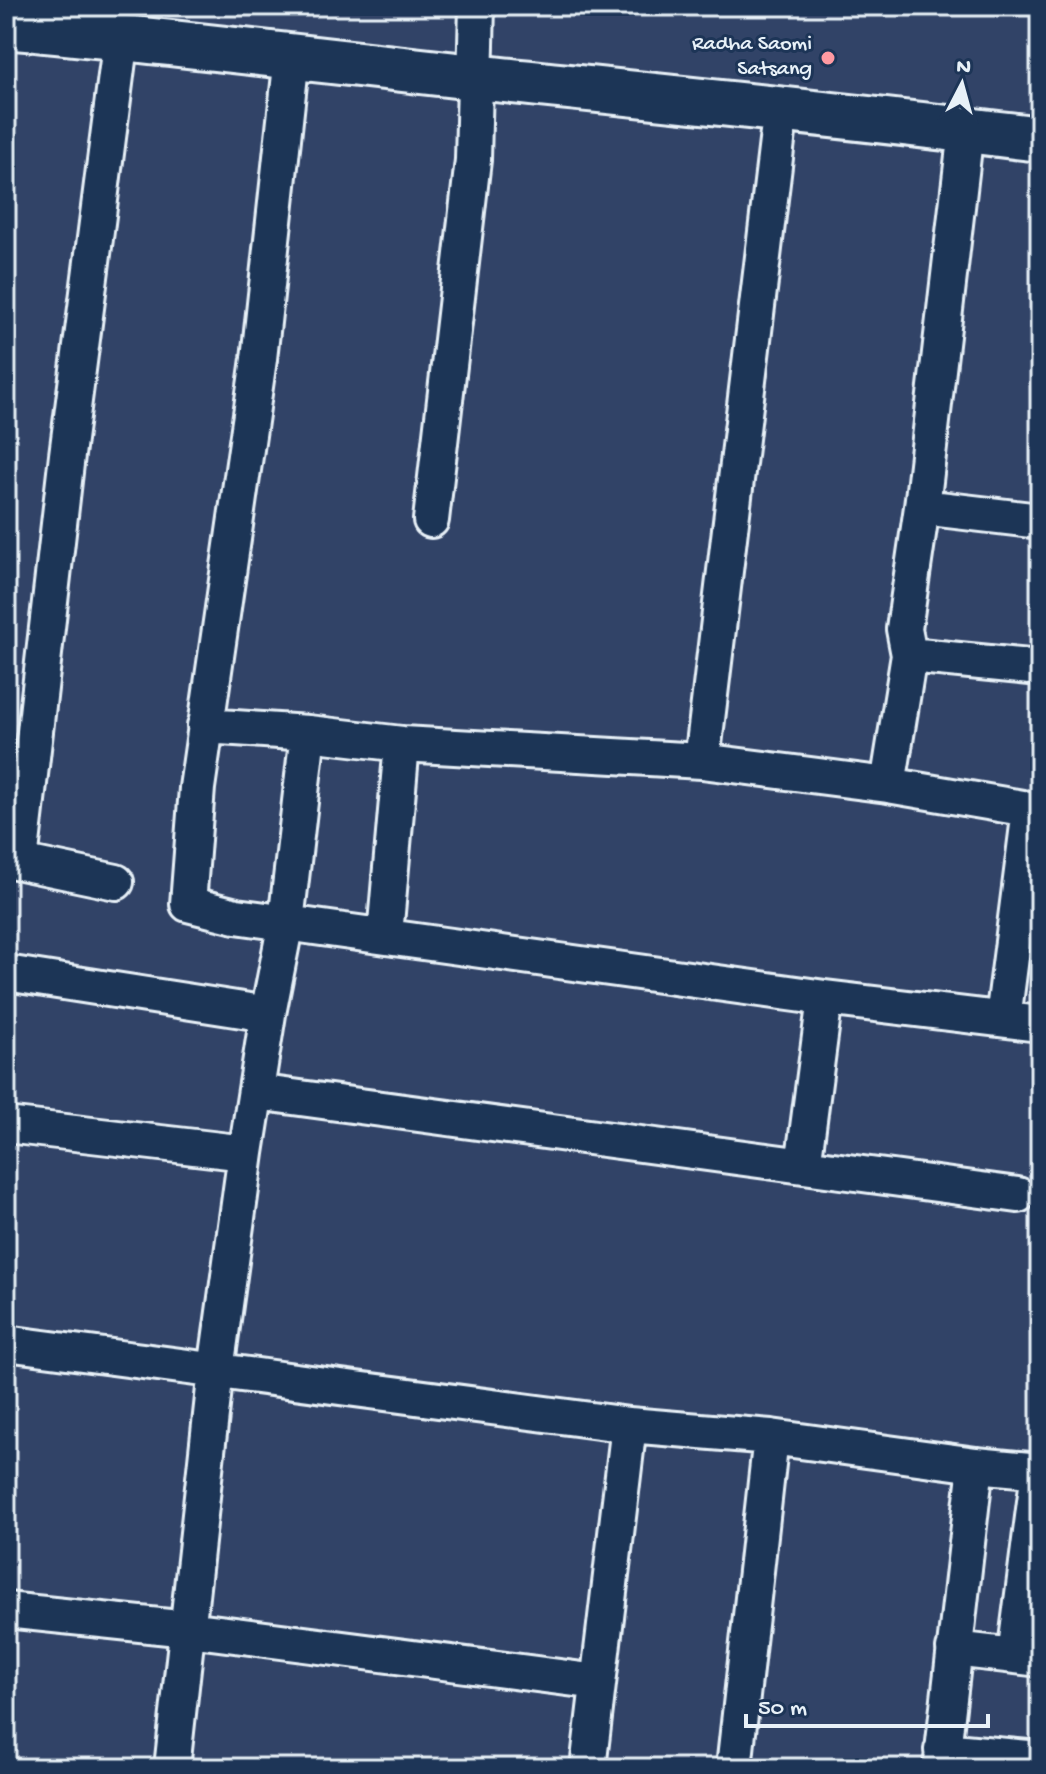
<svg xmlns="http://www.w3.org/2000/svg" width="1046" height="1774" viewBox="0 0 1046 1774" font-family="'Gochi Hand',sans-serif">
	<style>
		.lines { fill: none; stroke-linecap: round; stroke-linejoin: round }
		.street-casing { stroke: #e8f1f8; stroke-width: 40 }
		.secondary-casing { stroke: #e8f1f8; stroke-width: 50 }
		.street { stroke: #1d3557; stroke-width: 34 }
		.secondary { stroke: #1d3557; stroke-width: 44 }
		.poi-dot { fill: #ff9aa2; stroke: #1d3557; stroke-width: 3 }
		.labels { text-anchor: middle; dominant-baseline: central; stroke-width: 6; stroke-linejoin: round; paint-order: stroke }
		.poi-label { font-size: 22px; fill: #e8f1f8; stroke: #1d3557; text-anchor: end }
	</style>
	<rect width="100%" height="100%" fill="#314367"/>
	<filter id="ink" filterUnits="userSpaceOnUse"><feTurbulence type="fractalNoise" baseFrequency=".0125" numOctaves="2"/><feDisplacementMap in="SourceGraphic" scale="16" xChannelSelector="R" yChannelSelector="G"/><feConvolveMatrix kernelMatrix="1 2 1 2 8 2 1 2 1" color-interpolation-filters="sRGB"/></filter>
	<g filter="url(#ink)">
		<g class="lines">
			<g class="street-casing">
				<path id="street" d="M292,56L259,359L197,788L188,904L236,916L825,998L1040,1024
					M922,507L1040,521
					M431,520L473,160L477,6
					M909,655L1040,668
					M205,726L308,733L402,744L702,761L888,785L1040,811
					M702,761L781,108
					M888,785L909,655L904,629L922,507L966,130
					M6,859L116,882
					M20,861L67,455L121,37
					M385,935L402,744
					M6,973L268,1014
					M1003,1019L1030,810
					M256,1092L1018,1195
					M6,1125L246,1153
					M803,1166L825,998
					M6,1343L629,1425L771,1437L976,1465L1040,1471
					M6,1610L188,1629L598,1682
					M954,1649L1040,1659
					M1015,1656L1039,1471
					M942,1750L1040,1759
					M172,1768L216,1370L246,1153L268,1014L286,922L308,733
					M588,1768L629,1425
					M734,1768L771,1437
					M941,1768L976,1465"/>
			</g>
			<g class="secondary-casing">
				<path id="secondary" d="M6,26C163,41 319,60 475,77C663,97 852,116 1040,139"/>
			</g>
			<use href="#street" class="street"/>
			<use href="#secondary" class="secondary"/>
		</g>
	</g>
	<circle class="poi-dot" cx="828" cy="58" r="8"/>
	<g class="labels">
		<g class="poi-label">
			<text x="812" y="45">Radha Saomi<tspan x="812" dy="25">Satsang</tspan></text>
		</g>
	</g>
	<rect width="1046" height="1774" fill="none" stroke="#1d3557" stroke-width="32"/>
	<rect x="16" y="16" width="1014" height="1742" fill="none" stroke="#e8f1f8" stroke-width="3" filter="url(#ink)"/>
	<g transform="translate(962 84) rotate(6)" stroke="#1d3557" stroke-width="6" paint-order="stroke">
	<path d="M0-6L14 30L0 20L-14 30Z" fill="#e8f1f8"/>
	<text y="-12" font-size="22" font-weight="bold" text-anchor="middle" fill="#e8f1f8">N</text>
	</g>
	<path d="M746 1714v12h242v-12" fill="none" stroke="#e8f1f8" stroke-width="4"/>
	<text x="758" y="1714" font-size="24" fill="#e8f1f8" stroke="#1d3557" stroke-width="6" paint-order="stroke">50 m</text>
</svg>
